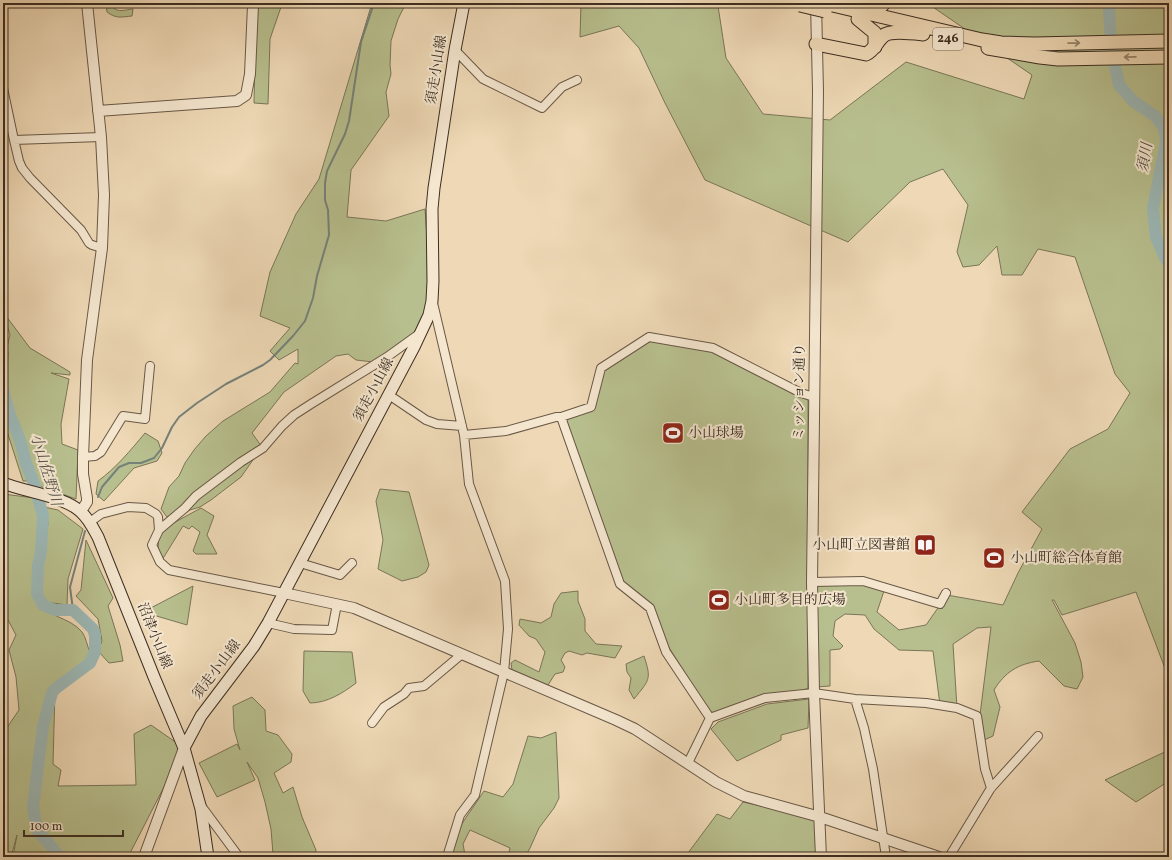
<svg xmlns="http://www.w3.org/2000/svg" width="1172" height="860" viewBox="0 0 1172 860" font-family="Vollkorn,'Noto Serif JP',serif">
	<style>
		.green { fill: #b8bf8e; stroke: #7a7658 }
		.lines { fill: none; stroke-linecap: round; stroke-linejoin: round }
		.stream { stroke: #76817a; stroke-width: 2 }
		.river { stroke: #9cb8b6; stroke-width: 12 }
		.minor-casing { stroke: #695846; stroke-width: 10 }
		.tertiary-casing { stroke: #695846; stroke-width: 12 }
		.secondary-casing { stroke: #3d2e21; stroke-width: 13 }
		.trunk-casing { stroke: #3d2e21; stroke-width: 15 }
		.minor { stroke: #f4e6cf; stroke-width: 8 }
		.tertiary { stroke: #f4e6cf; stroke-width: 10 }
		.secondary { stroke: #f4e6cf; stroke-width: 11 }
		.trunk { stroke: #eed8b5; stroke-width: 13 }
		.trunk-bridge-casing { stroke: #3d2e21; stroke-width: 15; stroke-linecap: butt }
		.trunk-bridge { stroke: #eed8b5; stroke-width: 13 }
		.oneway { stroke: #96836b }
		.labels { text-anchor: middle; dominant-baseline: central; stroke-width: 4; stroke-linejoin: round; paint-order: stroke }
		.shield { fill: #f4e6cf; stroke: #746555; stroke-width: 1 }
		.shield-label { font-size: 13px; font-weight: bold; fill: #3d2e21 }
		.street-label { font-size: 14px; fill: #3d2e21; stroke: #f4e6cf }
		.poi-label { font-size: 14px; fill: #3d2e21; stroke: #f4e6cf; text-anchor: start }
		.water-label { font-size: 15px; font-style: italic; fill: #555046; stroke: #f4e6cf }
	</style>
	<rect width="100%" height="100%" fill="#eed8b5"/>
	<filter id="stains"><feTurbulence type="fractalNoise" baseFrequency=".005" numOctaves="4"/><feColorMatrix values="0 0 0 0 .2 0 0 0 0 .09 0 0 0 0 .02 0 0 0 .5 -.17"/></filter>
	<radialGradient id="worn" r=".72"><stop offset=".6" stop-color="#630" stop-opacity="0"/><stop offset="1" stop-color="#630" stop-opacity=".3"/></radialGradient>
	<path class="green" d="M106,3H111C115,14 123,10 133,9L132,16C122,17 116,19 107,12Z
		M260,3H280L281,7L270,39L268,104L254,103L256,14Z
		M372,3H406L398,19L391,41L390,65L391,74L386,92L389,116L351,170L347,217L386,221L425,209L429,267V300L416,331L401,344L373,362L356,360L348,354L336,356L284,392L252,433L262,447L241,477L211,500L200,507L167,517L161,509L169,487L179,476L185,463L194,450L206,436L223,421L270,392L295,363L298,364V349L279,360L270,351L290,328L260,316L270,272L296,214L319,179Z
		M581,3H666L672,7L718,6L726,58L763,114L830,120L906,62L1024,99L1032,75L927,3H1169V705L1166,671L1136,592L1062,615L1054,600H1052L1075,643L1081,662L1083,677L1077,689L1064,686L1039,661C1018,664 1005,672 994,690L1000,707L993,736L984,740L979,723L991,627L977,628L953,644L957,708L940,705L933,651L899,650L874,629L865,615L845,614L835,621L833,636L843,646L840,649L830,650V686L816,687L814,582L853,578L884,591L877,612L899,630L926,625L947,595L1003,605L1018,573L1042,529L1022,512L1070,449L1108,429L1130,393L1115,374L1075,257L1038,249L1022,275H1002L997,246L979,265L963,267L957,252L968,205L943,169L910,182L848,242L705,180L665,103L639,48L619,26L580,37Z
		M3,312L30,348L70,372V375L51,373L69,379L61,424L62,444L78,450L76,499L37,485L20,432L35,481H23L3,419V337L7,373L8,352L6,351L10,335Z
		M652,341L712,351L808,400V688L802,691L714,713L709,711L668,646L653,606L623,583L566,423L568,419L593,410L604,370L647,342Z
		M145,433L158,441L162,453L157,461L134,468L104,501L96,494L98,481C116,468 130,451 145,433Z
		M380,489L409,492L429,565L426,572L418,577L402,581L378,569L383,540L376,501Z
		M3,494L35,498C38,504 43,511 43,518C45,536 29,591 36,602C45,616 70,617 82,632C86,637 87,646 90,652L83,668L55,689L53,764L61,770L58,786L136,785L134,734L151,725L184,748L128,857H13L17,835L11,857H3V728L6,729L19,710L16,677L9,650L16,635L8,620L3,619V553L5,549L3,546Z
		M44,507L58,510L83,529L68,579L67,605L46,602L37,587L48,523Z
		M201,508L214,516L207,535L217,554H196L193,551L200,532L192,526L189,529L183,526L162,560L158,550L159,534L168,526Z
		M86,540L113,598L108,606L120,645L123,661L109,663L98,651L102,641L98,619L76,596L81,590Z
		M193,586L187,625L143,612Z
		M578,591V601L585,619V631L596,644L622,646L615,658L587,653L582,655L569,651L565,653L561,660L565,667L563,672L555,674L548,685L516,673L512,670L511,663L515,660L539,672L545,652L536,639L529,636L519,625L520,619L541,623L551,617L554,604L561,593Z
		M304,651L352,652L356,683C343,693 327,703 310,703L303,691Z
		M644,656C652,680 649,680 634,699L629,690L631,678L627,672L626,664Z
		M252,697L265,710L266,731L278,735L292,754L291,762L274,773L283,793L293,787L302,817L316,850L315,857H288L284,855L273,854L271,829L265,802L258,778L247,762L255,780L217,797L199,763L237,744L240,750L234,729L233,706Z
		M809,699L808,728L781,735V740L737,761L711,729L718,722L767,704Z
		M556,732L559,798L554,808L539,828L530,848L525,857H508L510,848L470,830L463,844L465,855L464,857H450L461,825L484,791L503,797L513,784L528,736L541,738Z
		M1169,750V781L1136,802L1105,780Z
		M743,802L820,819L816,857H685L717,814L730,819Z"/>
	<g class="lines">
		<path class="stream" d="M98,497L102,487L119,467L129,463H141L154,458L162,448L172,427L179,417L197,403L226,384L263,365L270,360L293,336L305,321L313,298L317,276L329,235L328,210L325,200V183L327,171L345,134L349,121L361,42L374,3
			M73,610L70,587L85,531"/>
		<path class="river" d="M1111,3L1109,7L1111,45L1119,85L1133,101L1155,116L1164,128L1166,142L1153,208L1156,237L1165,258L1169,263
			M3,390L10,415L20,440L26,463L35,486L43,516L41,552L38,566L37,594L43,605L55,610H73L93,629L95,635V652L90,663L55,689L52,693L43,726L33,807L35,819L38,831L60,857"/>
		<g class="minor-casing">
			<path id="minor" d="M455,50L483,79L542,108L562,87L577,80
				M3,88L14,140L19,161L22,168L30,178L81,230L89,243L92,245L102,248
				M14,140L101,137
				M433,303L464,435L469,484L505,581L508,629L504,672L475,795L460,815L447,857
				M389,395L426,420L437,424L462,426
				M561,417L620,584L650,608L666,652L710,718
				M464,435L506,431L556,417H561L591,407L601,368L649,337L713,348L801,393L814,397
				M83,457L95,456L101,452L123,416L145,419L150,366
				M90,522L101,514L128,507L146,508L156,514L158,517L159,530L152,545L160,562L169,570L284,593
				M159,530L185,508L196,496L241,462L263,448L282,426L294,415L311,404L387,357L419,334
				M300,563L340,575L352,563
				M812,582L863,581L940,604L946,593
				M268,623L294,629L332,630L337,604
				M855,699L864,728L873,769L886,857
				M372,723L384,707L404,694L409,688L424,686L462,654
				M688,763L710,718L765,698L814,693L855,699L926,703L957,708L977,716L985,769L991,788
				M202,807L239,857
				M949,857L991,788L1038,736"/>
		</g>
		<g class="tertiary-casing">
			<path id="tertiary" d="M816,3L818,91L812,582L814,693L821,857
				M98,111L237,101L246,95L250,74L253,5
				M81,511L87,502V498L83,474V457L87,360L102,248L104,195L101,137L87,3
				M284,593L354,608L616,720L635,729L716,782L744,796L820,817L939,857
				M144,857L184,748"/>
		</g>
		<g class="secondary-casing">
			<path id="secondary" d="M3,483C25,492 64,496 81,512C89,519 93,528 98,537L154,677L184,748L201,809L208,857
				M184,748L201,716L254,646L268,623L414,347L429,315L432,301L433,281L432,209L434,188L455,50L464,3"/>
		</g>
		<g class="trunk-casing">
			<path id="trunk" d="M824,3L982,40L1001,43L1035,44L1169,41
				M863,7C871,9 879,10 884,3
				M858,19L875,33V47
				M816,44L866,54C875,50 876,42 883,36C890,30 914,33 923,34
				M988,48L1040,57L1058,59L1169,57"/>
		</g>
		<use href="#minor" class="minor"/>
		<use href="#tertiary" class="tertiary"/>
		<use href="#secondary" class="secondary"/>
		<use href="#trunk" class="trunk"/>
		<g class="trunk-bridge-casing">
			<path id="trunk-bridge" d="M800,5L825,11"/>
		</g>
		<use href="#trunk-bridge" class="trunk-bridge"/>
	</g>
	<defs><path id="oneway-shaft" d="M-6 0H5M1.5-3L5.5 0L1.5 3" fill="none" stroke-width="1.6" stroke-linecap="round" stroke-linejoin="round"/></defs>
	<g class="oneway">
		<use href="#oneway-shaft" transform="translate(1074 43) rotate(-1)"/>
		<use href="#oneway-shaft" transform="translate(1130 57) rotate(179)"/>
	</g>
	<defs>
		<g id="stadium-square" transform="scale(1.15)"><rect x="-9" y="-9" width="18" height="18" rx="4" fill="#8f2418" stroke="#f4e6cf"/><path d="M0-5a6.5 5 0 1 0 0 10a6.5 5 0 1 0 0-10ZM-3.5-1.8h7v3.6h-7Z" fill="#fff"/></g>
		<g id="library-square" transform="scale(1.15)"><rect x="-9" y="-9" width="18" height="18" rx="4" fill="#8f2418" stroke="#f4e6cf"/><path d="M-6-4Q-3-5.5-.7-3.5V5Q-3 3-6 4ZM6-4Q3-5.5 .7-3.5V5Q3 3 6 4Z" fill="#fff"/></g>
	</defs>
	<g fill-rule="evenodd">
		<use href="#stadium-square" x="673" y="433"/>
		<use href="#library-square" x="925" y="545"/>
		<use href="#stadium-square" x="994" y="558"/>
		<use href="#stadium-square" x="719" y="600"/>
	</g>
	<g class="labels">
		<rect class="shield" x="933" y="28" width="30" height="22" rx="3"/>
		<g class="shield-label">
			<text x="948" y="39">246</text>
		</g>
		<g class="street-label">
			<text transform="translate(437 70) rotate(-81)">須走小山線</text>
			<text transform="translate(374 390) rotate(-62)">須走小山線</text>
			<text transform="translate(800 392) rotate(-89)">ミッション通り</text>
			<text transform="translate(154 636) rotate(68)">沼津小山線</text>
			<text transform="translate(217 670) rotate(-53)">須走小山線</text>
		</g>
		<g class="poi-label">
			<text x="688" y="433">小山球場</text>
			<text x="910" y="545" text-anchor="end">小山町立図書館</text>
			<text x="1010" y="558">小山町総合体育館</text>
			<text x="734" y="600">小山町多目的広場</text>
		</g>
		<g class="water-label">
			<text transform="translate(1146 158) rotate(-81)">須川</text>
			<text transform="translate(45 470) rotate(73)">小山佐野川</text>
		</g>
	</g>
	<rect width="1172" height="860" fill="none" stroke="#eed8b5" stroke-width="16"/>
	<rect x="4" y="4" width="1164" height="852" fill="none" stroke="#3d2e21" stroke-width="2"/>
	<rect x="8" y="8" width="1156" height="844" fill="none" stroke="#3d2e21"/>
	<path d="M24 830v6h99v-6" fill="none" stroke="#3d2e21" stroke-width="2"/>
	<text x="30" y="830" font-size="12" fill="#3d2e21" stroke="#f4e6cf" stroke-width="3" paint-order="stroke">100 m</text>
	<rect width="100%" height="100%" filter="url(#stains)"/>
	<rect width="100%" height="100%" fill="url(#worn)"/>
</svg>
